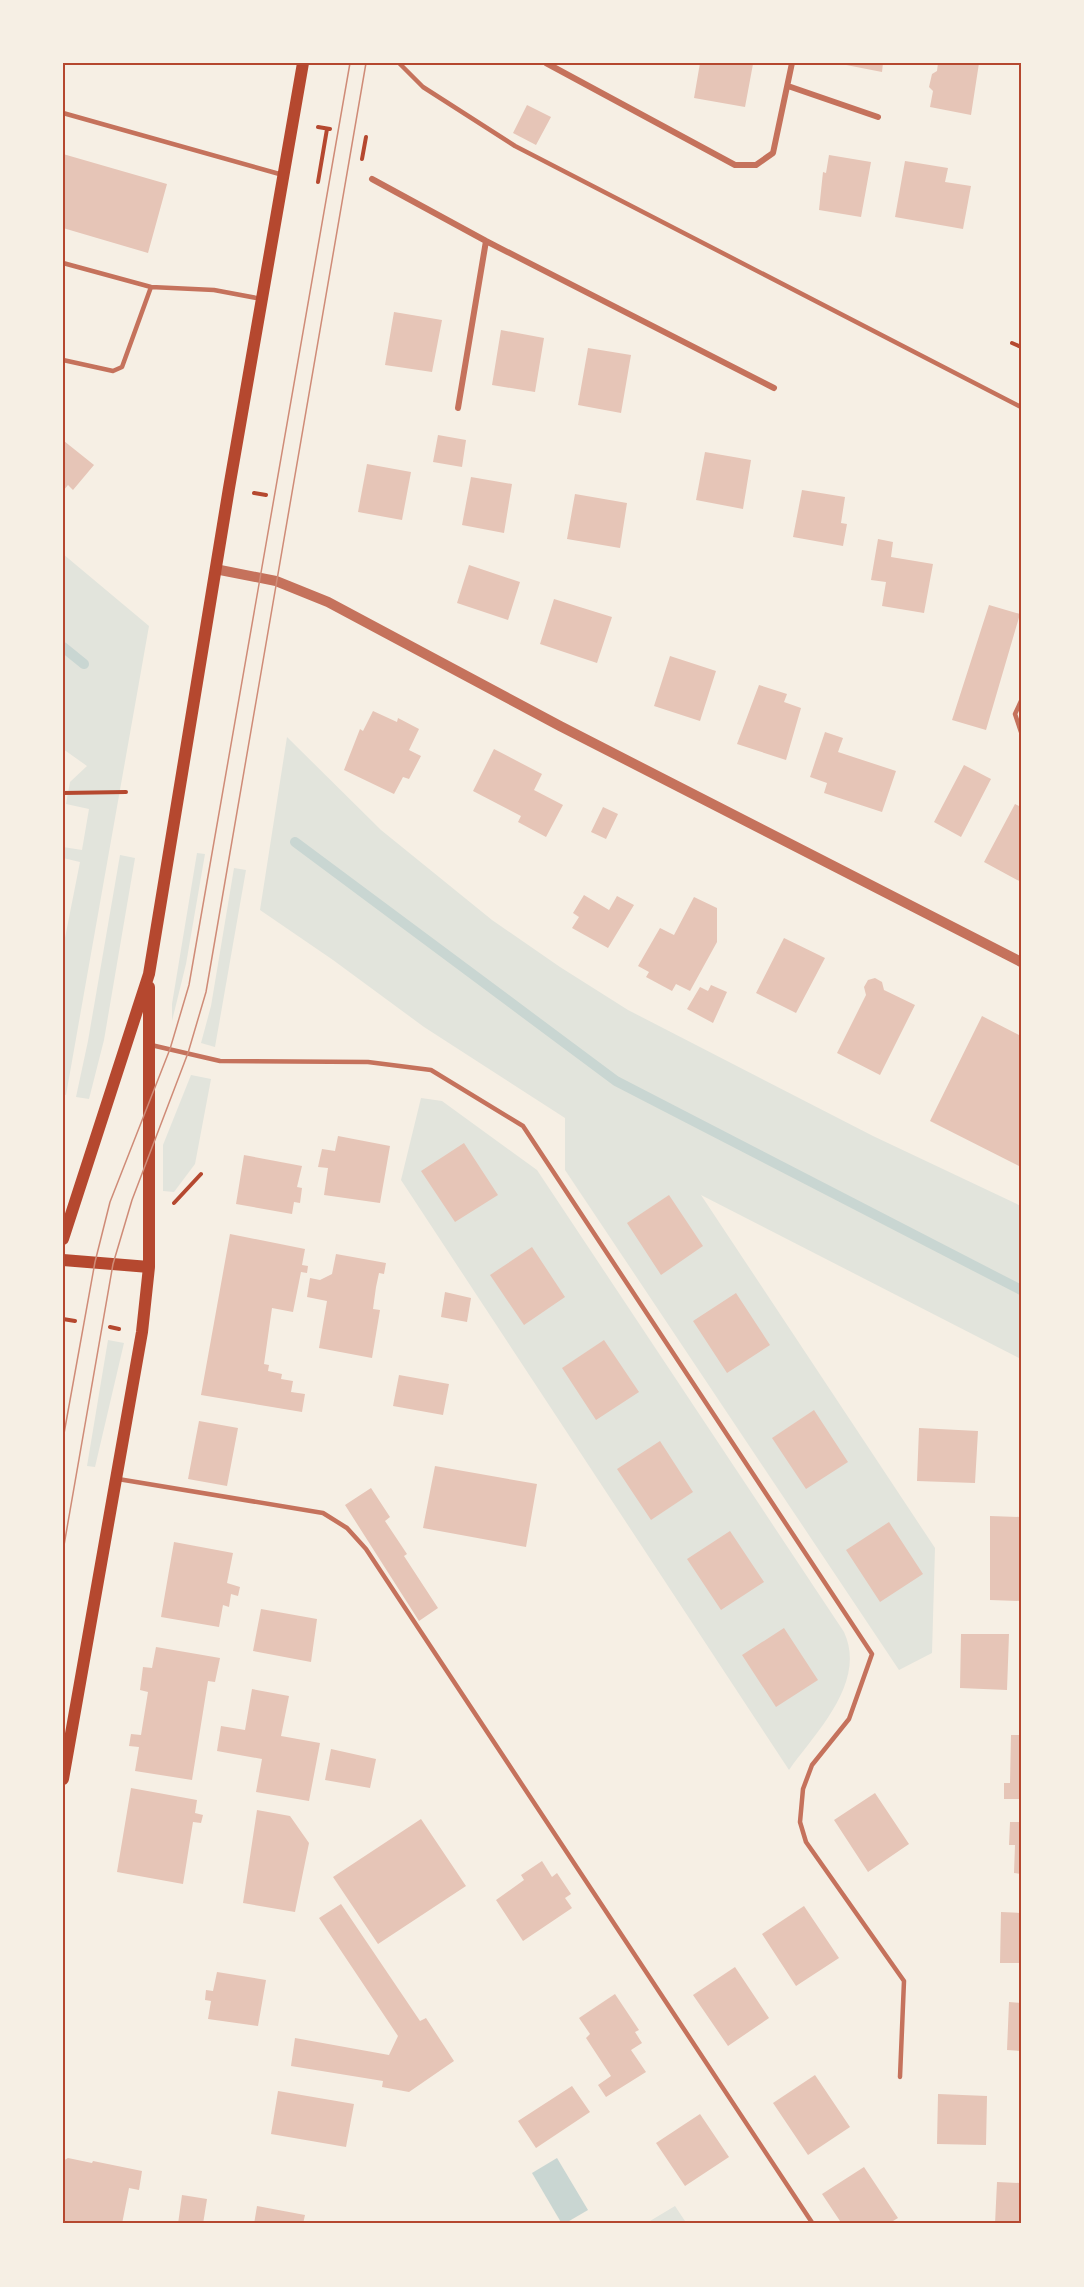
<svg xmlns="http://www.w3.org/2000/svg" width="1084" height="2287" viewBox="0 0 1084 2287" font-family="'Archivo Narrow',sans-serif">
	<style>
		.green { fill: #e2e4dc }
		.water { fill: #c9d6d2 }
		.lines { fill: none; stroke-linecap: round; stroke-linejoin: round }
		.stream { stroke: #c9d6d2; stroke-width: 10 }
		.building { fill: #e6c5b7 }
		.path { stroke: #b5482f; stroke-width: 4 }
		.service { stroke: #c5725c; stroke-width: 4.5 }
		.minor { stroke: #c5725c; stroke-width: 6 }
		.tertiary { stroke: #c5725c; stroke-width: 10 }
		.secondary { stroke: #b5482f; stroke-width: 12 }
		.tram { stroke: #cf8b77; stroke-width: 1.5 }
		.neatline { fill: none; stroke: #b5482f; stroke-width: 2 }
	</style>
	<rect width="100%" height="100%" fill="#f6efe4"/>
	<path class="green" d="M63,554L149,626L66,1095L63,1094V948L80,862L63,858V847L82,850L89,809L66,804L70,782L87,766L63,749Z
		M287,737L381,830L492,920L560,967L628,1010L873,1136L1021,1206V1359L701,1195L935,1548L932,1653L899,1670L565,1170V1118L424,1027L333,960L260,910Z
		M197,853L205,854L186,964L172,1021V1004Z
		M120,855L135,858L104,1040L89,1099L76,1097L88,1041Z
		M234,868L246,870L215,1047L201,1043L211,1006Z
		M191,1075L211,1079L195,1164L174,1192L163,1191V1145Z
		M421,1098L442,1101L537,1170L844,1632C867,1682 817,1731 789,1770L401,1180Z
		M108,1340L124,1343L95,1467L87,1466Z
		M675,2206L687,2224H645Z"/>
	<path class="water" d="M557,2158L588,2210L564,2224H562L532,2173Z"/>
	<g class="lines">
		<path class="stream" d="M63,647L84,664
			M295,842L616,1081L1021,1290"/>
	</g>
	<path class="building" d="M700,63L753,64L745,107L694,98Z
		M836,63H883L882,72Z
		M938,63H979L971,115L930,107L933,91L929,87L932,74L937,71Z
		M527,105L551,117L536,145L513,133Z
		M63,154L167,184L148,253L63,228Z
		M829,155L871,162L861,217L819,210L823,172L826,173Z
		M905,161L948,168L945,182L971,186L963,229L895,217Z
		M394,312L442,320L432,372L385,365Z
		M501,330L544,338L535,392L492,385Z
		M588,348L631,355L621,413L578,405Z
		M438,435L466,440L462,467L433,462Z
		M64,441L94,465L73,490L68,485L63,491Z
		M705,452L751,460L743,509L696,500Z
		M367,464L411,472L402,520L358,512Z
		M471,477L512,484L504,533L462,525Z
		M802,490L845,497L841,523L847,524L843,546L793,537Z
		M575,494L627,503L620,548L567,539Z
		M878,539L893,542L891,557L933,564L924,613L882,606L886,582L871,580Z
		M469,565L520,582L508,620L457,603Z
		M554,599L612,617L597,663L540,644Z
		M989,605L1020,614L986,730L952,720Z
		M670,656L716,671L700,721L654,706Z
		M759,685L787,694L784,702L801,708L786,760L737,744Z
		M373,711L397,722L398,718L419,729L409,750L421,756L409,779L403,777L394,794L344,770L360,729L363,731Z
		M825,732L843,738L838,752L896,771L882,812L824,793L827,783L810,777Z
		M494,749L542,774L534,790L563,805L546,837L518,822L521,816L473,791Z
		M964,765L991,779L961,837L934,822Z
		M1015,804L1021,807V882L984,862Z
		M603,807L618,814L606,839L591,832Z
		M584,895L609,910L617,896L634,905L608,948L572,928L579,917L573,913Z
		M694,897L717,908V942L690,991L676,984L672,991L646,977L649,972L638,966L660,928L674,935Z
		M784,938L825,958L796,1013L756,993Z
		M875,978L882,982L884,990L915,1005L880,1075L837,1053L866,995L864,987L868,980Z
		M711,985L727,992L713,1023L687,1009L700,987L708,991Z
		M982,1016L1021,1036V1167L930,1121Z
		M338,1136L390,1146L380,1203L324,1195L328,1168L318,1167L322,1149L335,1151Z
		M464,1143L498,1195L455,1222L421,1171Z
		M244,1155L302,1166L297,1187L302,1188L300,1203L294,1202L292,1214L236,1204Z
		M669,1195L703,1246L661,1275L627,1223Z
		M230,1234L305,1249L302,1265L308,1266L307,1273L301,1272L293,1312L272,1308L264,1364L269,1365L268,1371L282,1374L281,1379L293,1381L291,1392L305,1394L302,1412L201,1395Z
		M532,1247L565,1297L524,1325L490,1275Z
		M336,1254L386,1263L384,1274L379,1273L376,1287L373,1309L380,1310L372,1358L319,1348L327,1301L307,1297L310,1278L320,1280L332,1274Z
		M445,1292L471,1298L467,1322L441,1317Z
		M736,1293L770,1345L727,1373L693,1321Z
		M604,1340L639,1392L596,1420L562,1368Z
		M399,1375L449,1384L443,1415L393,1406Z
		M814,1410L848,1462L806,1489L772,1438Z
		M199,1421L238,1428L227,1486L188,1479Z
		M919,1428L978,1431L975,1483L917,1481Z
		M660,1441L693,1492L651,1520L617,1469Z
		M435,1466L537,1484L526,1547L423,1528Z
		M371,1488L390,1517L385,1521L407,1554L404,1556L438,1608L419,1621L345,1505Z
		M990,1516L1021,1517V1601L990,1600Z
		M889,1522L923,1574L880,1602L846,1550Z
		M730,1531L764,1582L721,1610L687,1559Z
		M174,1542L233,1553L227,1583L240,1587L238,1596L231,1594L229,1607L223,1605L219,1627L161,1617Z
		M261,1609L317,1619L311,1662L253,1651Z
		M784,1628L818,1680L776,1707L742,1655Z
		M961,1634H1009L1007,1690L960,1688Z
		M156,1647L220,1658L215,1682L208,1681L192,1780L135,1771L139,1747L129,1746L131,1734L141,1735L148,1692L140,1690L143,1667L152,1668Z
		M252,1689L289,1696L281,1736L320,1743L309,1801L256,1792L262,1759L217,1751L221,1726L245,1730Z
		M1011,1735H1021V1799H1004V1783H1010Z
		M331,1749L376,1759L370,1788L325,1780Z
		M131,1788L197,1800L195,1813L203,1815L201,1823L193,1822L183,1884L117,1872Z
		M875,1793L909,1844L868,1872L834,1820Z
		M257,1810L290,1816L309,1843L295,1912L243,1903Z
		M421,1819L466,1886L378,1944L333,1877Z
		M1010,1822H1021V1874L1014,1873L1015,1845H1009Z
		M542,1861L552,1877L557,1873L571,1894L565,1898L572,1908L523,1941L496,1900L524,1880L521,1875Z
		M341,1904L420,2021L426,2018L454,2061L409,2092L382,2087L383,2081L291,2066L295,2038L389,2055L398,2036L319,1918Z
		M804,1906L839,1958L796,1986L762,1934Z
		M1001,1912L1021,1913V1963H1000Z
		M735,1967L769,2018L728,2046L693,1995Z
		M217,1972L266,1980L258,2026L208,2019L211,2001L205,2000L206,1990L213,1991Z
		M615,1994L639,2030L635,2032L642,2043L631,2050L646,2072L606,2097L598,2085L611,2076L586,2038L590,2034L579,2018Z
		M1009,2002L1021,2003V2051L1007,2050Z
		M815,2075L850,2127L808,2155L773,2103Z
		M572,2086L590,2112L536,2148L518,2121Z
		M278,2091L354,2104L346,2147L271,2134Z
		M938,2094L987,2096L986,2145L937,2144Z
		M700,2114L729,2157L685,2186L656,2143Z
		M68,2158L92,2163L93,2161L142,2171L139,2190L129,2188L122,2224H63V2161Z
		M864,2167L898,2218L888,2224H842L822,2194Z
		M997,2182L1021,2183V2224H995Z
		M182,2195L207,2199L203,2224H178Z
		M257,2206L305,2215L303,2224H254Z"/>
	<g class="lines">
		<path class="path" d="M318,127L330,129
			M362,159L366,137
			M318,182L327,129
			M1012,343L1021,347
			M254,493L266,495
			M63,793L126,792
			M174,1203L201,1174
			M63,1319L75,1321
			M110,1327L119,1329"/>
		<path class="service" d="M399,63L423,87L515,146L1021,407
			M63,113L283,175
			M63,263L151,287L214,290L262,299
			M63,360L113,371L122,367L151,287
			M1021,701L1015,714L1021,732
			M151,1045L220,1061L368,1062L431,1070L523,1126L872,1654L849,1719L812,1765L803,1789L800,1822L806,1842L904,1981L900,2077
			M118,1479L323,1513L347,1528L366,1549L813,2224"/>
		<path class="minor" d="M546,63L735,165H756L773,153L792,63
			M788,86L878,117
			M372,179L486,241L774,388
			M458,408L486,241"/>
		<path class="tertiary" d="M215,569L276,581L328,602L560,726L1021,962"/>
		<path class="secondary" d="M63,1239L149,974L229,488L303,63
			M63,1260L149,1267
			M63,1779L142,1332L149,1267V987"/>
		<path class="tram" d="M63,1439L95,1262L110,1202L170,1049L189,985L350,63
			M63,1551L113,1264L132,1200L188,1053L206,992L366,63"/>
	</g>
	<rect width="1084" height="2287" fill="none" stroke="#f6efe4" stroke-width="129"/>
	<rect x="64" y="64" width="956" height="2158" class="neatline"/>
</svg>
